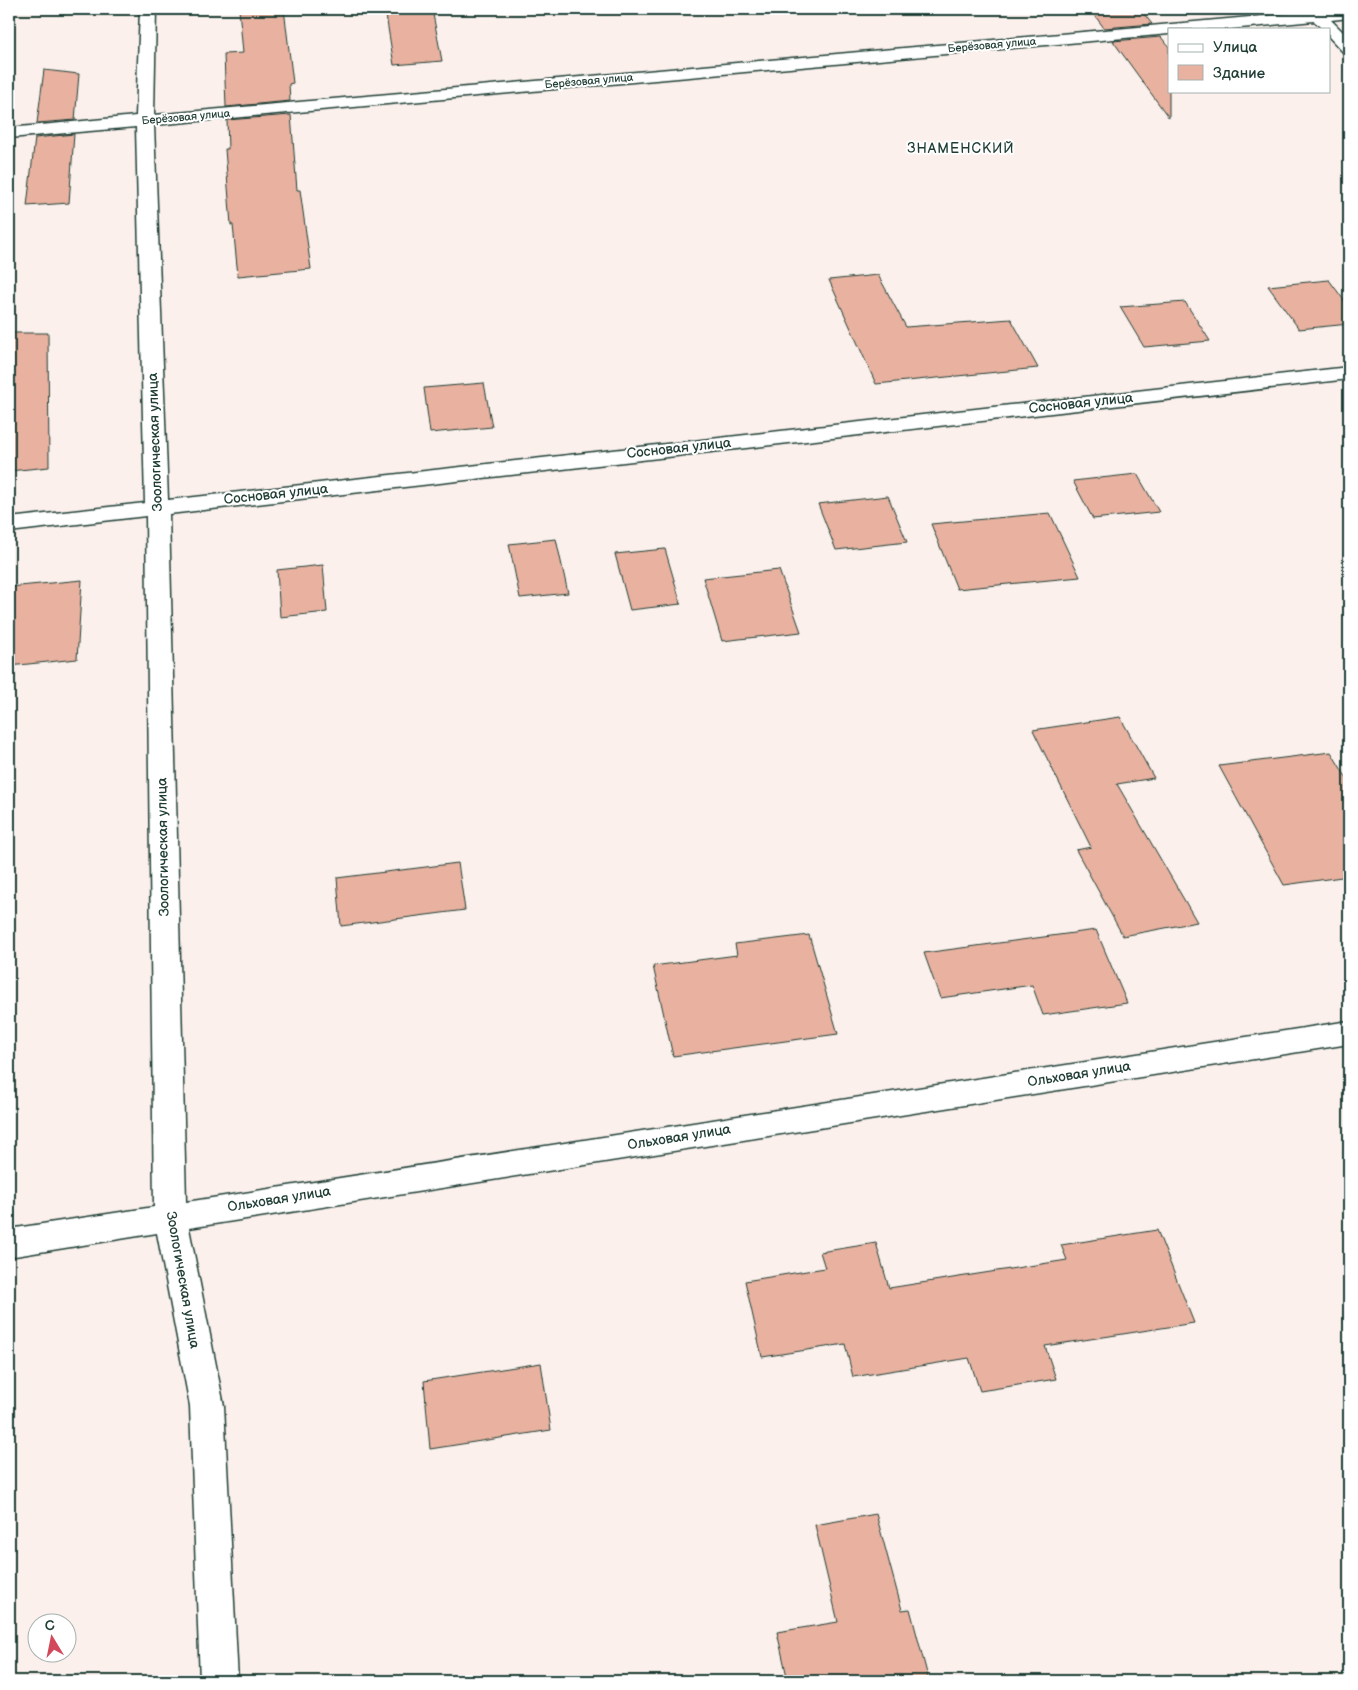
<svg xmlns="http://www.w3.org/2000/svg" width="1358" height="1690" viewBox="0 0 1358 1690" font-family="'Balsamiq Sans',sans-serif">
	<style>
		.building { fill: #e9b2a0; stroke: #1f3d34 }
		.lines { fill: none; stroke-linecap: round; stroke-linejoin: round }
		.street-casing { stroke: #1f3d34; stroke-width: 3 }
		.street { fill: #fff; fill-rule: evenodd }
		.labels { text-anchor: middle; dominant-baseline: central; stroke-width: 4; stroke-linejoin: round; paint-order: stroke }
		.far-street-label { font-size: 11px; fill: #1f3d34; stroke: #fff }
		.far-quarter-label { font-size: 14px; letter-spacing: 1px; fill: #1f3d34; stroke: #fff }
		.street-label { font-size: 14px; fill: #1f3d34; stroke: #fff }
	</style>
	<rect width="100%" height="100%" fill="#fbf0ec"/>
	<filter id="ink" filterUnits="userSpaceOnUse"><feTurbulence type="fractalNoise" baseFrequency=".02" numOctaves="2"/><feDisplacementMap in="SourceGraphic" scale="10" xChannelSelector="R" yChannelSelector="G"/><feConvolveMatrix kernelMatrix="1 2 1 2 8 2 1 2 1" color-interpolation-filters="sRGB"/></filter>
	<g filter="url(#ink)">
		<path class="building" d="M239,9H284L293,83L289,84L290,101L226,107L224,54L243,53Z
			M385,9H432L442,61L394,65Z
			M1090,9H1140L1152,24L1104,28Z
			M1161,37L1169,47V118L1113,41Z
			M44,70L79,74L75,120L37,123Z
			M291,115L297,190H300L311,269L238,276L233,225H231L225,149H228L227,120Z
			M74,134L69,203L27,206L35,138Z
			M878,275L906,327L1011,319L1038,368L876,384L829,280Z
			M1329,280L1349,307V324L1299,329L1268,286Z
			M1185,302L1210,341L1144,347L1120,307Z
			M9,333H48L49,467L9,471Z
			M484,383L492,427L430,433L424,388Z
			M1137,474L1159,512L1093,519L1073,481Z
			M888,496L907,542L836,550L818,504Z
			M1050,513L1080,577L957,589L931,524Z
			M556,539L568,593L520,598L509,544Z
			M665,549L681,604L630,610L615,554Z
			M323,565L327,612L280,617L277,570Z
			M779,570L801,632L722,641L703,578Z
			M82,580L77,659L9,666V587Z
			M1120,717L1154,778L1117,784L1197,922L1123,936L1076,850L1091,847L1033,730Z
			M1331,752L1349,782V876L1284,885L1219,766Z
			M458,863L465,910L341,926L337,878Z
			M1096,930L1127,1003L1043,1015L1032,985L940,998L924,953Z
			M809,935L838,1034L673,1056L653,966L737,955L735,944Z
			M1157,1230L1194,1323L1045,1346L1056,1379L980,1391L969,1358L853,1377L845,1344L762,1357L745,1281L825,1268L820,1252L876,1243L889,1288L1067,1260L1061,1245Z
			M541,1363L551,1430L430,1449L424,1381Z
			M876,1514L902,1610L910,1609L929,1681H788L777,1632L838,1622L815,1525Z"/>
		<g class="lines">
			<g class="street-casing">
				<path id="street" d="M140,9H156L154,115L1306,12L1304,9H1321L1323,10L1349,9V18L1331,20L1349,38V53L1343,52L1329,37V29H1322L1314,21L1230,29H1169V34L154,125L168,500L1349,367V379L169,514L186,1202L1349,1021V1044L189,1228L224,1406L238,1681H200L190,1406L157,1233L9,1257V1229L154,1207L146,516L9,532V518L145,503L136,127L9,138V128L136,116Z"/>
			</g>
			<use href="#street" class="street"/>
		</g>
	</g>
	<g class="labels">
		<g class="far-street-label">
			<text transform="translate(992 45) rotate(-5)">Берёзовая улица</text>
			<text transform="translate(589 81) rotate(-5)">Берёзовая улица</text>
			<text transform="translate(186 117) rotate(-5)">Берёзовая улица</text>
		</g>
		<g class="far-quarter-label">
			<text x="961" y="148">ЗНАМЕНСКИЙ</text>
		</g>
		<g class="street-label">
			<text transform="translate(1081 403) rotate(-6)">Сосновая улица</text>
			<text transform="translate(155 442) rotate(-92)">Зоологическая улица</text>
			<text transform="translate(679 448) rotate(-6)">Сосновая улица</text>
			<text transform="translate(276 494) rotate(-6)">Сосновая улица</text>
			<text transform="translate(163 847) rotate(-91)">Зоологическая улица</text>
			<text transform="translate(1079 1074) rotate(-9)">Ольховая улица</text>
			<text transform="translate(679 1137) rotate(-9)">Ольховая улица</text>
			<text transform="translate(279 1199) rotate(-9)">Ольховая улица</text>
			<text transform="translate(183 1280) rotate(80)">Зоологическая улица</text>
		</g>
	</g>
	<rect width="1358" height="1690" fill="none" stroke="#fff" stroke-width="30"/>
	<rect x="15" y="15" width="1328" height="1660" fill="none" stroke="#1f3d34" stroke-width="2" filter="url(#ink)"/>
	<rect x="1168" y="28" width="162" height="65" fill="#ffffff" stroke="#a5b1ae"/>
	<rect x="1178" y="44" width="25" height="8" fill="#ffffff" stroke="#a5b1ae"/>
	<text x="1213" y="52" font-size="15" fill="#1f3d34">Улица</text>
	<rect x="1178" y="65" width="25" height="15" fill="#e9b2a0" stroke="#a5b1ae"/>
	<text x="1213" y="78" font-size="15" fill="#1f3d34">Здание</text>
	<g transform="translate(52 1638) rotate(350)"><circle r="24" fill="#ffffff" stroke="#a5b1ae"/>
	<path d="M0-4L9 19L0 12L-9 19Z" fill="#d1495b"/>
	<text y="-8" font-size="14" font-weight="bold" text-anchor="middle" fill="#1f3d34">С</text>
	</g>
</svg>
